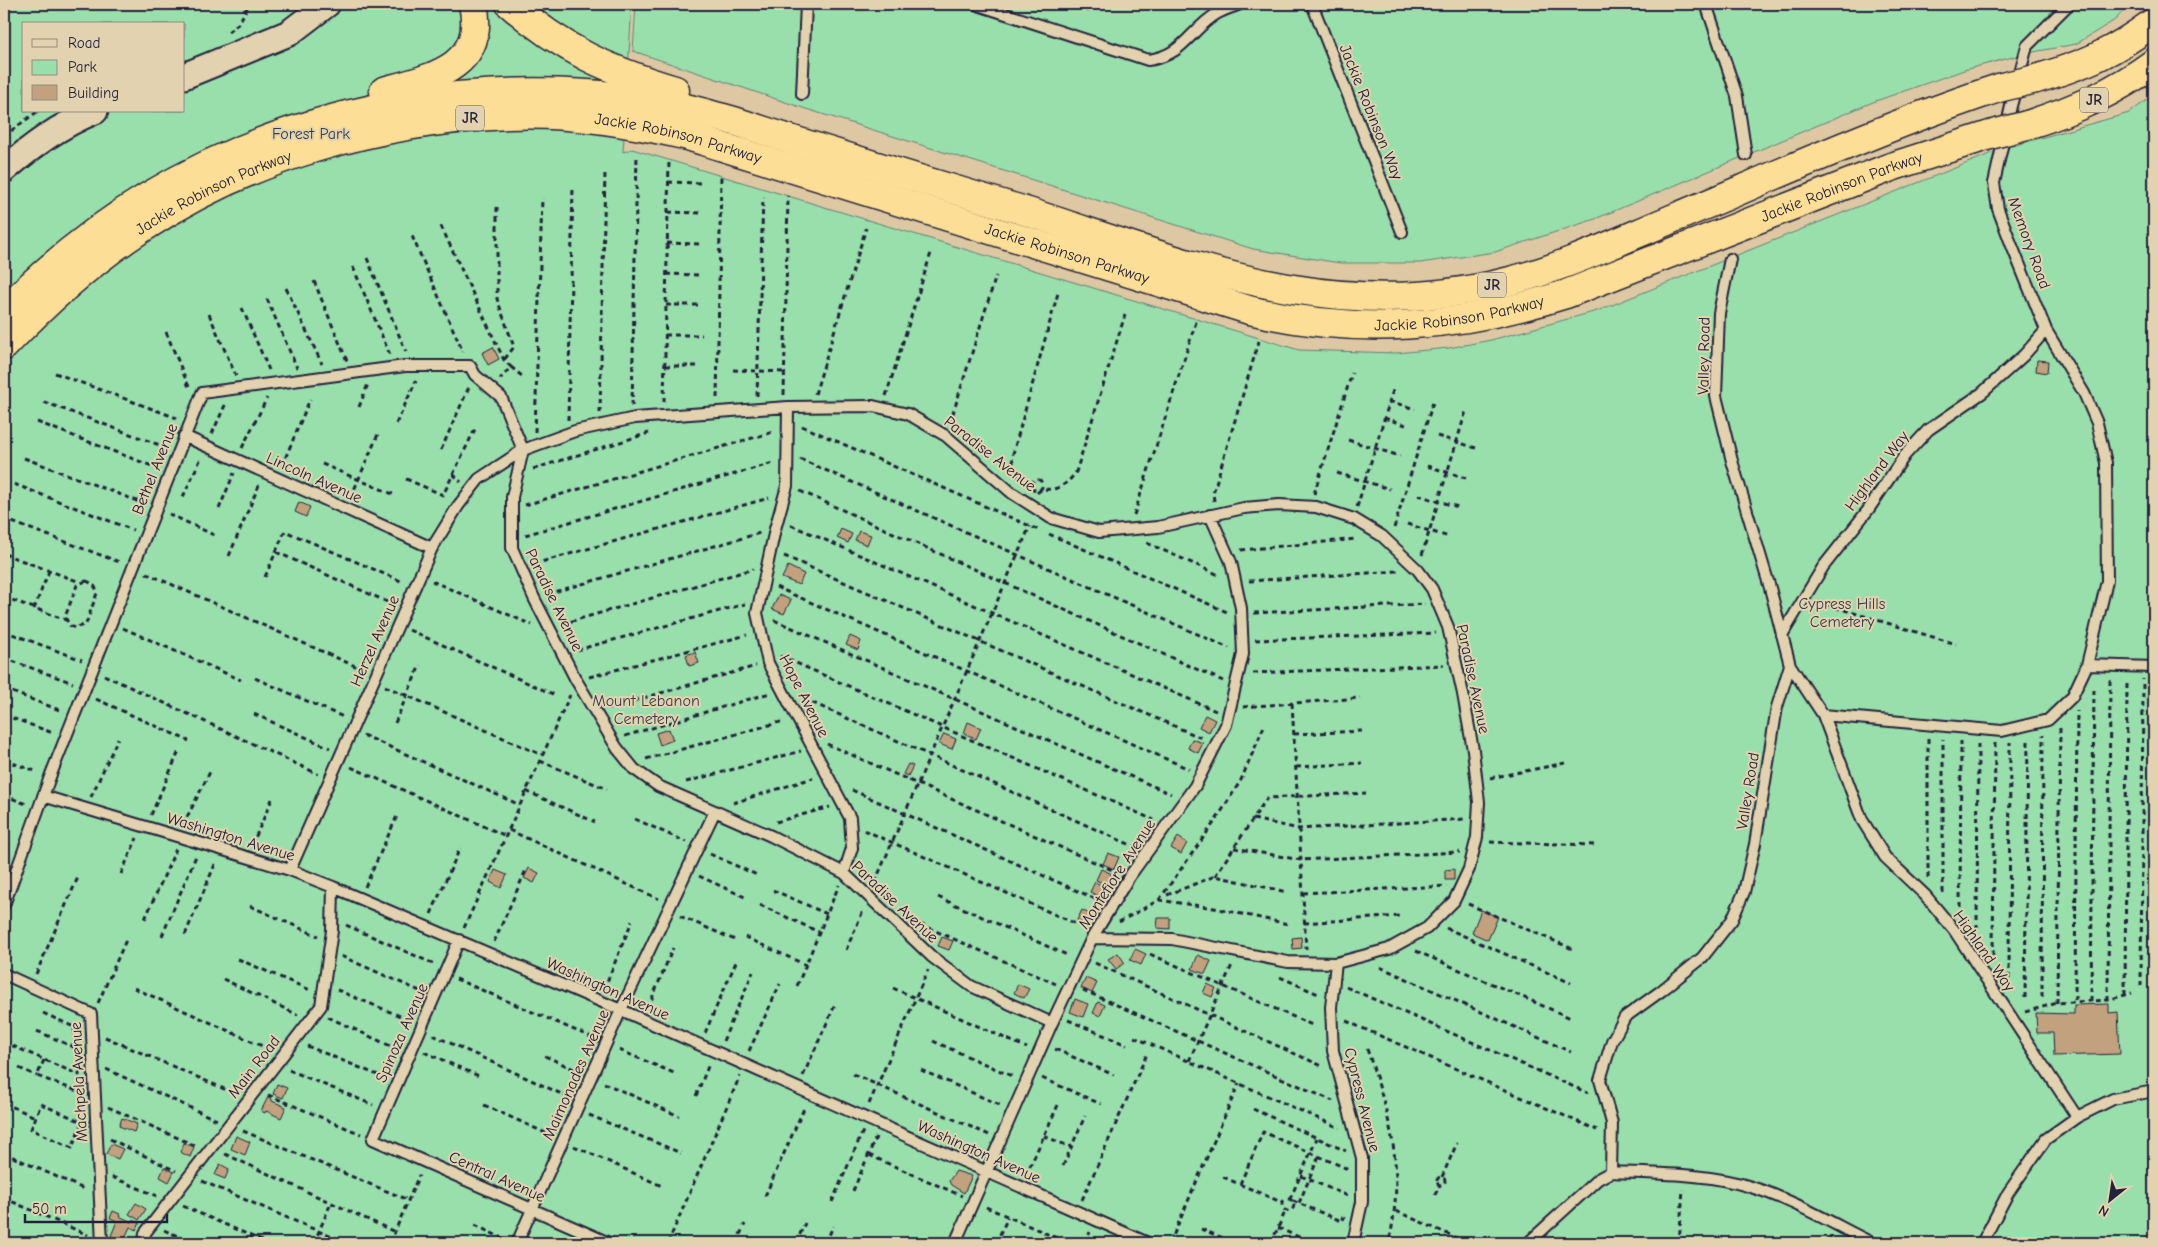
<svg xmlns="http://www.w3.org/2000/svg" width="2158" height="1247" viewBox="0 0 2158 1247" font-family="'Comic Neue',sans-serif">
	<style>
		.green { fill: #99dfac; stroke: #5e8074; fill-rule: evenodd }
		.building { fill: #c2a17e; stroke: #22223b }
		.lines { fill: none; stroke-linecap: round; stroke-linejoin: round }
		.service-casing { stroke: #22223b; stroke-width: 14 }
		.tertiary-casing { stroke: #22223b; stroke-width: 29 }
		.motorway-casing { stroke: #22223b; stroke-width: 31 }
		.path { stroke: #22223b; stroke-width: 3; stroke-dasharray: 5 4; stroke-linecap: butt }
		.service { stroke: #e3d2af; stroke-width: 10 }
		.tertiary { stroke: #e3d2af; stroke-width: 25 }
		.motorway { stroke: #fcde96; stroke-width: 28 }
		.motorway-bridge-casing { stroke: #22223b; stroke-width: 31; stroke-linecap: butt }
		.motorway-bridge { stroke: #fcde96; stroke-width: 28 }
		.labels { text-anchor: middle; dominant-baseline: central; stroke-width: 4; stroke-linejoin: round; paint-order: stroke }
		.shield { fill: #e3d2af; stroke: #5c575e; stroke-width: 1 }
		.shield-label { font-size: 15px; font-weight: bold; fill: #22223b }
		.street-label { font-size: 16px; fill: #22223b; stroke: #e3d2af }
		.park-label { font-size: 16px; fill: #343e4c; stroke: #e3d2af }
	</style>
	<rect width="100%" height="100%" fill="#dec8a3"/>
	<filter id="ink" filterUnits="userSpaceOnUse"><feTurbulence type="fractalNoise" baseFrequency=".02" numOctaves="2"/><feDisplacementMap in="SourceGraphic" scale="10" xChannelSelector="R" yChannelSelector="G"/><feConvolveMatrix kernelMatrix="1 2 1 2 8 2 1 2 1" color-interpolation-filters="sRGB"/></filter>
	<g filter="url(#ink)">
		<path class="green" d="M4,4H632L623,152L632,149L1299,350L1396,353L1449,348L1491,340L1597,311L2005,148L2129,113L2154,95V1243H4ZM24,24H184V111H24Z
			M636,4H2130L2115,20L2076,44L2028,53L1964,70L1873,102L1595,219L1495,252L1420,263H1340L1253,249L803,108L633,51Z"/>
		<path class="building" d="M1080,4H1097L1087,12Z
			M493,347L499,359L488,365L482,353Z
			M2037,360L2048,361L2047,373L2036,371Z
			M299,502L310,507L306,517L295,512Z
			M841,529L852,534L848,543L837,538Z
			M859,531L871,535L867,545L855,540Z
			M788,566L804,574L799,585L782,578Z
			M779,595L791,600L784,614L772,609Z
			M850,636L861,641L858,650L846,645Z
			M695,652L699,663L689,666L686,655Z
			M1205,715L1215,720L1209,732L1199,727Z
			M968,722L981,728L976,739L964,733Z
			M669,729L673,740L660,745L656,733Z
			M944,734L956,739L952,749L939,744Z
			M1192,739L1203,743L1198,753L1188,748Z
			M908,764L913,766L908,776L903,774Z
			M1178,837L1187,843L1181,854L1171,848Z
			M1108,853L1119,857L1114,869L1103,864Z
			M529,868L539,873L534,883L524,878Z
			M1101,869L1112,874L1107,885L1096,880Z
			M1454,869V880H1445V870Z
			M495,870L507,875L501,888L490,882Z
			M1095,882L1105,887L1100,897L1090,892Z
			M1082,910L1091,915L1086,925L1077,920Z
			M1481,910L1498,917L1488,940L1472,933Z
			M1158,918H1170V929L1157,928Z
			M942,937L953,941L949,950L938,946Z
			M1301,937L1302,948L1293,949L1292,938Z
			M1135,949L1146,954L1141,965L1130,960Z
			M1118,953L1125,963L1116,969L1108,959Z
			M1198,955L1211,961L1205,974L1192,969Z
			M1086,978L1097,983L1092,993L1081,988Z
			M1018,984L1029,989L1024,998L1014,993Z
			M1207,984L1216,988L1212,997L1203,993Z
			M1075,999L1088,1004L1083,1017L1070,1012Z
			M1098,1002L1105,1005L1100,1016L1093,1013Z
			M2109,1004V1013L2118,1012L2120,1054L2054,1056L2053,1033H2037L2036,1013L2074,1014V1005Z
			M277,1084L287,1088L283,1098L273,1094Z
			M268,1097L272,1099V1101L286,1107L281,1118L266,1111L265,1113L261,1111Z
			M122,1118L137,1124L134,1132L119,1126Z
			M236,1136L250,1142L245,1155L231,1149Z
			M184,1143L194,1147L190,1157L180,1152Z
			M111,1144L123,1149L118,1159L106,1154Z
			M220,1164L229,1169L225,1179L215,1175Z
			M164,1167L174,1172L169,1182L160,1177Z
			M956,1171L972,1176L964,1193L951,1185L949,1181Z
			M136,1203L146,1209L139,1220L129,1214Z
			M113,1211L120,1214L119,1216L132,1222L133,1220L140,1223L136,1230L130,1227L123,1242L111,1236L117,1221L110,1218Z"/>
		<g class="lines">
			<g class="service-casing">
				<path id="service" d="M975,4L1148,60C1185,55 1190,29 1218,13C1225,9 1233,7 1240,4
					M1312,4L1402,232
					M1706,4L1737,96L1746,155
					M802,94L806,4
					M788,407L787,486L775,529L757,613L768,663L850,818L852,848L844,873
					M184,436L432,548
					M1782,635L1823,567L1868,510L1905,455L1928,430L1982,393L2024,355L2046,330
					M1790,665L1823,715L1862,820L1885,857L1925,895L1954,930L2077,1117L2046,1139L2008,1193L1982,1243
					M2087,665L2154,667
					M1823,715L2002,731L2048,720L2072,697L2087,665L2107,581L2106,463L2097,423L2084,393L2046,330L2012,246L1998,209L1994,183L2011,106L2027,46L2069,4
					M43,796L290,870L333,887L621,1010L1148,1243
					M4,905L50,777L202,393L405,366H470L475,375L501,397L523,450L479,479L458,506L432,548L290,870
					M459,940L373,1139L609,1243
					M1336,963L1331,1007L1333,1051L1362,1158V1202L1353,1243
					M4,974L91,1014L102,1243
					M1052,1023L971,986L932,957L844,873L771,836L658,786L634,769L617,748L576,680L534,598L512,548V497L523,450L575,431L635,418L788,407L873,406L908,414L946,436L1012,493L1051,518L1099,532L1158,527L1244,508L1279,505L1316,507L1354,519L1382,536L1418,570L1432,589L1448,627L1463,694L1473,750L1479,802L1477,837L1469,869L1454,901L1427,928L1389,949L1336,963L1288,962L1172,939L1092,938
					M2077,1117L2113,1099L2154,1091
					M1611,1172C1657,1174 1707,1173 1751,1187C1794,1200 1833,1224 1872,1243
					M144,1243L145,1233L321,1006L332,931L333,887
					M517,1243L621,1010L715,811
					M955,1243L1052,1023L1092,938L1129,877L1195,786L1226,725L1243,654L1241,608L1231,562L1210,515
					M1528,1243L1598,1179L1611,1172L1612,1123L1600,1080L1612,1041L1625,1017L1661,991L1702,958L1732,920L1744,892L1755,844L1777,707L1790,665L1770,588L1732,461L1716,396L1719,313L1730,259"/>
			</g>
			<g class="tertiary-casing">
				<path id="tertiary" d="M184,76L289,33L327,4
					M4,170C32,146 60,125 95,111"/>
			</g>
			<g class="motorway-casing">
				<g id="motorway">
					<path d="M510,4C563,50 608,70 675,90"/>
					<path d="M2036,79C2086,64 2112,53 2154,22"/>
					<path d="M384,91C431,78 487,68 473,4"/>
					<path d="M2027,125C2074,110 2115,92 2154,63"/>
					<path d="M4,312C168,141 399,71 633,98C667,102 701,112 734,121C831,153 930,182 1028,212C1193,265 1334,327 1510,281C1568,266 1623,239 1679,216C1786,171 1892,123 2002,87"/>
					<path id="s1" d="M4,346C46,302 90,262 141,229C249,157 380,121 508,115C566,112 628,122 684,135L1249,310C1359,336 1459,328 1566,294L1891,167L1990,135"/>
				</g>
			</g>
			<path class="path" d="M228,32L239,23L249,4
				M4,136L38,111
				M668,182L704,183
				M497,207V299L514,347L504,360
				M668,212L703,213
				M441,226L504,360L511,367L500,379
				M412,236L463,352
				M667,243L703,244
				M367,258L406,352
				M353,267L390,355
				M666,274L702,275
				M314,281L347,361
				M286,288L322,364
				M267,299L297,368
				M666,305H702
				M242,308L269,370
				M209,314L236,376
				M166,332L189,387
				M665,335H702
				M665,366H700
				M511,367L523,377
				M733,370L784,372
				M55,373L177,418
				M815,394L866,228
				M784,395L788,196
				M757,396L763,197
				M886,396L931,253
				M717,398L721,176
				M1389,401L1415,409
				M44,402L165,447
				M664,402L669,160
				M632,406L637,154
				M359,407L368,384
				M600,413L605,171
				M1384,418L1409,426
				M568,420L573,187
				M37,422L157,468
				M950,423L996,276
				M396,424L416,381
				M802,426L1039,530
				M535,432L542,198
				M212,434L226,403
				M1437,436L1476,448
				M1348,440L1400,456
				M242,448L267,398
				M441,450L469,387
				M24,458L145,504
				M800,459L1229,648
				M322,464L395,495
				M282,466L310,399
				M1427,466L1466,478
				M533,469L649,433
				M1337,473L1390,489
				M453,474L461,482
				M406,479L443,495L475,429
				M1021,479L1015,472L1012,457L1058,293
				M1031.5 485a5.5 5.5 0 1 1 11 0a5.5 5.5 0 1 1-11 0Z
				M14,484L133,530
				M800,491L1223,681
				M1037,493C1042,488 1046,490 1053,489C1064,487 1070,480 1076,472L1125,315
				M1314,494L1352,373
				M1418,495L1458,507
				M183,497L201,458
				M351,497L379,432
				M1214,501L1213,493L1259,341
				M525,505L773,432
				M1357,507L1394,387
				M219,509L234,473
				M169,514L216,536
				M1134,515L1197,319
				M4,519L122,563
				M1407,524L1449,537
				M791,525L1216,711
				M1394,528L1433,402
				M1049,534L1227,612
				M525,535L773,463
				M1147,543L1219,575
				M1241,550L1357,539
				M276,552L392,604
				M4,554L80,582
				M1422,555L1466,411
				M229,556L259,485
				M784,556L1204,739
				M534,564L769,498
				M146,573L364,670
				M265,577L285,531L403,582
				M86,581C93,583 96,586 97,593L86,624L75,628L70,626L65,617L77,585Z
				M432,581L532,625
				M1249,581L1398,571
				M776,587L1189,769
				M547,594L760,533
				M4,597L66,620
				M1818,602L1956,644
				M34,609L49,571
				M1254,613L1425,604
				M774,620L1171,794
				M562,624L753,569
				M123,628L241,680
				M409,630L555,695
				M4,631L82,660
				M1255,640L1436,633
				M577,650L745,604
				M780,656L1154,820
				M4,658L73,683
				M1253,673L1444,665
				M104,675L318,774
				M589,677L747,635
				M255,678L343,717
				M385,686L542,755
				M4,689L62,711
				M96,699L189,741
				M804,699L1133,846
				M1292,703L1306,949
				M1243,707L1360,698
				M608,708L756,666
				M254,714L330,748
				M4,715L53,733
				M395,723L420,665
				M1294,734L1363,731
				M363,735L520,805
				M625,736L770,693
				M827,744L1117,872
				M646,759L784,721
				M4,760L38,772
				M540,761L607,789
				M351,767L506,836
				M1296,767L1362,763
				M1490,778L1565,763
				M686,782L801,751
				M852,790L1100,901
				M526,791L595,822
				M4,795L26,804
				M91,797L118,738
				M733,803L813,778
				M151,815L179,751
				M635,819L686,842
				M1253,819L1299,829L1465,819
				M776,822L830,807
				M183,825L211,770
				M509,830L659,899
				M864,830L1083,927
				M1490,842L1597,845
				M252,845L273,797
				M1234,848L1301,860L1460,852
				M710,854L759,876
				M121,874L137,838
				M699,876L747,898
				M1215,876L1267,798L1366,793
				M1928,878V737
				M875,882L1030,526
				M365,887L397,816
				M773,890L827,914
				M1303,893L1447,886
				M1943,893V739
				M1167,895L1215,876L1287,892
				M938,897L1069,956
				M1159,900L1218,817L1241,780L1265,724
				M1468,904L1573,949
				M760,905L819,932
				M250,906L318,936
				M1960,907L1961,741
				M431,914L460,848
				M680,916L737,941
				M145,919L176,849
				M1119,922L1159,900L1214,908L1288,924
				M1304,923L1400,916
				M920,924L1056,984
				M346,925L434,964
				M464,928L570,695
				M1446,928L1571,983
				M1977,929L1978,742
				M185,935L216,862
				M162,936L196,856
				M745,937L806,965
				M494,942L526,870
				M846,950L863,911
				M1416,951L1571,1018
				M1150,954L1312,1025
				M1993,955L1995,743
				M341,956L422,992
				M238,959L310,990
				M1095,963L1322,1066
				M1380,967L1571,1052
				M36,974L79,875
				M1280,977L1318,994
				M223,979L298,1015
				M456,979L593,1038
				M2009,979L2010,742
				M797,986L839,885
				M2141,986L2143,679
				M1346,987L1588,1093
				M134,988L271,1050
				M893,988L1027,1048
				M604,989L632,921
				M337,990L410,1020
				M1083,990L1333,1101
				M2125,995L2127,681
				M2042,997L2043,735
				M2025,998L2028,739
				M2075,1000L2077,711
				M2108,1000L2110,679
				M2091,1001L2094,686
				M98,1003L126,940
				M2057,1003L2060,728
				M648,1008L673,948
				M2025,1012L2057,1003L2108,1000L2132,993
				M43,1013L74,1027L76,1049
				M328,1017L397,1049
				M1068,1020L1127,1045
				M1346,1021L1597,1130
				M37,1031L76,1048
				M705,1033L736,962
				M433,1035L568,1097
				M105,1037L236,1094
				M1134,1037L1340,1128
				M723,1041L753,972
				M933,1041L1014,1077
				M4,1042L79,1075V1072
				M307,1046L385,1078
				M1055,1049L1114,1075
				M1367,1049C1391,1121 1405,1167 1389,1243
				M619,1050L676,1074
				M749,1051L780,984
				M424,1052L481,1077
				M545,1056L578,1071
				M44,1060L37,1076L80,1092
				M1189,1061L1232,965
				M19,1068L37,1076
				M106,1069L217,1120
				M289,1070L373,1105
				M921,1070L1000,1105
				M853,1074L989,1135
				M803,1076L835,1005
				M1042,1078L1101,1104
				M604,1083L679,1116
				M268,1095L361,1134
				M696,1096L709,1064
				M4,1103L35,1117
				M869,1104L928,970
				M484,1105L550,1135
				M108,1107L196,1146
				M1253,1109L1346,1151
				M589,1115L681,1153
				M243,1131L408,1200
				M77,1135L82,1122L41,1104L31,1129L72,1148L77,1135L83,1138
				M1044,1136L1071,1147
				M110,1139L176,1171
				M574,1146L662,1186
				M4,1153L86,1190
				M225,1154L395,1232
				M869,1155L962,1196
				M1063,1166L1085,1116
				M1026,1175L1058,1105
				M1301,1176L1348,1196
				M112,1177L157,1196
				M1223,1177L1283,1203
				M1442,1177L1457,1143
				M1437 1181a4 4 0 1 1 8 0a4 4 0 1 1-8 0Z
				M202,1181L346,1243
				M1240,1184L1263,1132L1348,1169
				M853,1191L876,1137
				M1435,1195L1440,1184
				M765,1196L805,1106
				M4,1198L88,1235
				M1282 1205a6 6 0 1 1 12 0a6 6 0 1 1-12 0Z
				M1290,1199L1317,1138
				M1082,1200L1147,1054
				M1293,1201L1339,1220L1340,1217L1345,1219
				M832,1202L863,1131
				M1299,1203L1319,1156
				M183,1206L267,1243
				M986,1207L1068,1243
				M1396,1211L1468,1243
				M475,1225L504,1239
				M1278,1228L1313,1243
				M1201,1229L1235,1243
				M164,1230L193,1243
				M314,1243L331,1203
				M332,1243L334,1238
				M390,1243L419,1175
				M668,1243L740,1076
				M736,1243L745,1224
				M796,1243L805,1223
				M826,1243L833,1226
				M996,1243L1008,1217
				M1085,1243L1090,1232
				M1170,1243L1239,1083
				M1271,1243L1286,1210
				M1679,1243L1683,1189
				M1828,1243L1829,1235"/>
			<use href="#service" class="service"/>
			<use href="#tertiary" class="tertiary"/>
			<use href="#motorway" class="motorway"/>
			<g class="motorway-bridge-casing">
				<path id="motorway-bridge" d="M2002,87L2036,79
					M1990,135L2027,125"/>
			</g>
			<use href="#motorway-bridge" class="motorway-bridge"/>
		</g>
	</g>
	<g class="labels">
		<g class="shield">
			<rect x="2080" y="87.5" width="28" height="25" rx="4"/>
			<rect x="456" y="105.5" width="28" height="25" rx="4"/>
			<rect x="1478" y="272.5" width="28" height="25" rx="4"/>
		</g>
		<g class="shield-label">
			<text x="2094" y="100">JR</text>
			<text x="470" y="118">JR</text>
			<text x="1492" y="285">JR</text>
		</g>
		<g class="street-label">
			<text transform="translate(1371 112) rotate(68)">Jackie Robinson Way</text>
			<text stroke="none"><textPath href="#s1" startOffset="742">Jackie Robinson Parkway</textPath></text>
			<text stroke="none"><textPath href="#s1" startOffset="1956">Jackie Robinson Parkway</textPath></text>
			<text stroke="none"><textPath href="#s1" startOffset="262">Jackie Robinson Parkway</textPath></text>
			<text transform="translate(2029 243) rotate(70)">Memory Road</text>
			<text stroke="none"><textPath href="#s1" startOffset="1148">Jackie Robinson Parkway</textPath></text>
			<text stroke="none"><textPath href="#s1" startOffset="1551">Jackie Robinson Parkway</textPath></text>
			<text transform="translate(1704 356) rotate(-89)">Valley Road</text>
			<text transform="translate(990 454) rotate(38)">Paradise Avenue</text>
			<text transform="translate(155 469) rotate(-68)">Bethel Avenue</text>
			<text transform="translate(1877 471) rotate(-53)">Highland Way</text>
			<text transform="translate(314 478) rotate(24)">Lincoln Avenue</text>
			<text transform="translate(554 600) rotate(64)">Paradise Avenue</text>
			<text transform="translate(375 641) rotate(-66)">Herzel Avenue</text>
			<text transform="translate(1473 679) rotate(78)">Paradise Avenue</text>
			<text transform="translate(804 696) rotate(63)">Hope Avenue</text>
			<text transform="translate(1748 791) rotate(-81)">Valley Road</text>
			<text transform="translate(231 837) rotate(17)">Washington Avenue</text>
			<text transform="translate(1117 874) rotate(-57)">Montefiore Avenue</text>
			<text transform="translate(895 902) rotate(43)">Paradise Avenue</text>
			<text transform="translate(1984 951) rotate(55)">Highland Way</text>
			<text transform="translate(608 989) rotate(24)">Washington Avenue</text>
			<text transform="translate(402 1033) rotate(-66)">Spinoza Avenue</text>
			<text transform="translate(254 1067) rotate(-52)">Main Road</text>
			<text transform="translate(576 1075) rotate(-66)">Maimonades Avenue</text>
			<text transform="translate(79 1082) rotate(-93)">Machpela Avenue</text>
			<text transform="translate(1362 1100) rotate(76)">Cypress Avenue</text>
			<text transform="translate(979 1152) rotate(24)">Washington Avenue</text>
			<text transform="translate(497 1177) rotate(24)">Central Avenue</text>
		</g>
		<g class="park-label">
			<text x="311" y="134">Forest Park</text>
			<text x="1842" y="604">Cypress Hills<tspan x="1842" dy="18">Cemetery</tspan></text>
			<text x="646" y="701">Mount Lebanon<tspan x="646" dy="18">Cemetery</tspan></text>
		</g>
	</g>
	<rect width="2158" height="1247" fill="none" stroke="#e3d2af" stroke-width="20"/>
	<rect x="10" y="10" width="2138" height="1227" fill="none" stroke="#22223b" stroke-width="2" filter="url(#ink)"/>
	<rect x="22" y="22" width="162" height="90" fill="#e3d2af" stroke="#968c81"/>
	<rect x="32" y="39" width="25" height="8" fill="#e3d2af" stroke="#968c81"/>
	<text x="68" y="48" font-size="15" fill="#22223b">Road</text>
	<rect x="32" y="60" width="25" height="15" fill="#99dfac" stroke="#968c81"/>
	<text x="68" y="72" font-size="15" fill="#22223b">Park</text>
	<rect x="32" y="85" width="25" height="15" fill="#c2a17e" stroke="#968c81"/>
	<text x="68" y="98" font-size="15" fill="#22223b">Building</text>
	<g transform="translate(2110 1200) rotate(210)" stroke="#e3d2af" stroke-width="4" paint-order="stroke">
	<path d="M0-4L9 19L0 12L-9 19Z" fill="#22223b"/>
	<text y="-8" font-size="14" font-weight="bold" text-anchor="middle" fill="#22223b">N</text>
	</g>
	<path d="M25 1214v8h142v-8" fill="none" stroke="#22223b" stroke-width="2.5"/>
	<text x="32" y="1214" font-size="15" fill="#22223b" stroke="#e3d2af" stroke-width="4" paint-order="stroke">50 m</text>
</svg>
